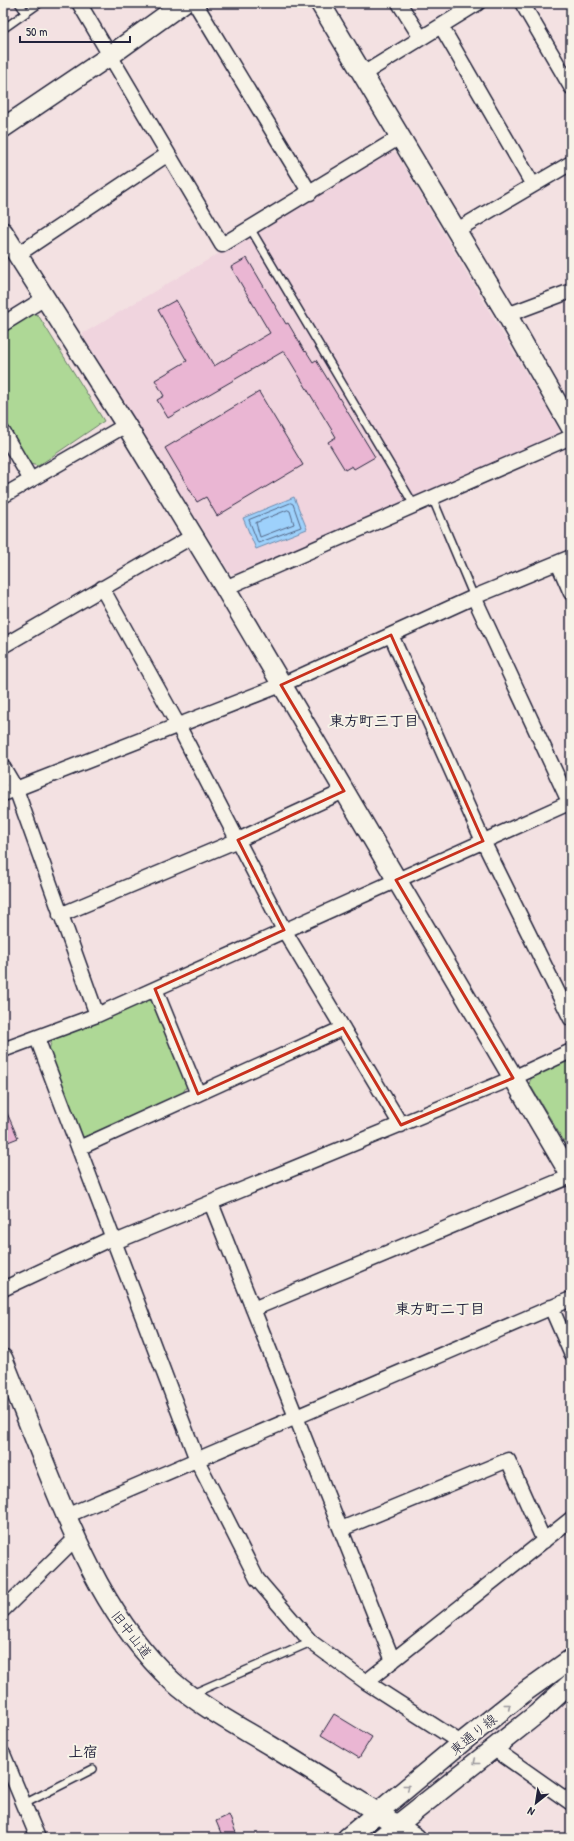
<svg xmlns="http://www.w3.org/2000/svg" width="574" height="1841" viewBox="0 0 574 1841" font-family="'Patrick Hand','Klee One',sans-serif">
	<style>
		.built { fill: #f0d4de }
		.green { fill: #aed896; stroke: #687d68 }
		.water { fill: #9ed1fb; stroke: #6c8bae }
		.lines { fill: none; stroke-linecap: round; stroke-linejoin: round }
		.shore { stroke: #546888; stroke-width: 1 }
		.building { fill: #eab6d3; stroke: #22223b }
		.lane-casing { stroke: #22223b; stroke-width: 10 }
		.street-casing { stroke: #22223b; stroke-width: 17 }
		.secondary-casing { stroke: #22223b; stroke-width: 22 }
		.lane { stroke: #f7f3e8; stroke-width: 7 }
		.street { stroke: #f7f3e8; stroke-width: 14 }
		.secondary { stroke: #f7f3e8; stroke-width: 19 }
		.oneway { stroke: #97959a }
		.marked { fill: none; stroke: #c8321e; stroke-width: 3; stroke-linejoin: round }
		.labels { text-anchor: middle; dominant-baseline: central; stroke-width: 4; stroke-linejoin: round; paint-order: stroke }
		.street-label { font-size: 14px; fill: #22223b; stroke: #f7f3e8 }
		.neighbourhood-label { font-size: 15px; font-weight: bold; fill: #22223b; stroke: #f7f3e8 }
	</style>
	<rect width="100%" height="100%" fill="#f3e1e2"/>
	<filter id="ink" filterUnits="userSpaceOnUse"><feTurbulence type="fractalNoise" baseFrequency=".025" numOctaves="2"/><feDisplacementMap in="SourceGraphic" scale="8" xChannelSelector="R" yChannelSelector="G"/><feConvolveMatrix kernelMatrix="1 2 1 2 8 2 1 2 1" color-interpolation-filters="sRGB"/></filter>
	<g filter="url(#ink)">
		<path class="built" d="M391,152L396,153L559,429L558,435L235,574L230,573L82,334Z"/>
		<path class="green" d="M30,313L38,315L104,421L38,466L30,464L3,418V330Z
			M144,998L152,1001L188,1084L182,1094L82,1138L48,1053L52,1040Z
			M571,1058V1153L529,1083L533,1075Z"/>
		<path class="water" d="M294,497L307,529L256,549L243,518Z"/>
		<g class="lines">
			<path class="shore" d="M291,503L293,504L301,527L258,543L249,520Z
				M288,510L290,511L294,524L260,537L256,523Z"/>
		</g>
		<path class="building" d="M247,258L286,324L288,323L305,352L306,351L313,362L316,360L375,457L354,469L352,466L345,470L328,442L336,437L284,351L168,418L157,400L164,396L155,380L187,361L158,310L176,300L214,366L270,333L231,267Z
			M259,392L303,465L217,516L206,497L197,502L165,448Z
			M3,1104L18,1138L3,1144Z
			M334,1714L372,1737L359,1758L321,1735Z
			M229,1815L238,1838H223L216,1821Z"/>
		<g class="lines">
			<g class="lane-casing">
				<path id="lane" d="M19,3L26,13
					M3,29L40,3
					M250,228L414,505
					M432,497L474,597
					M192,1694L311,1642
					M24,1804L93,1769"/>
			</g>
			<g class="street-casing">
				<path id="street" d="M79,3L222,245L400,137
					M195,3L310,193
					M399,3L421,38
					M522,3L571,87
					M441,26L533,185
					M363,74L478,3
					M457,230L571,163
					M17,255L168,154
					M507,315L571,291
					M3,324L45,298
					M3,432L31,480
					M3,496L126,425
					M558,563L571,593
					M102,588L178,725L284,930L401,1125
					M225,588L571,437
					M474,597L571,806
					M391,635L483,841L571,1019
					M3,646L193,536
					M3,767L16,789L97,1015
					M3,794L281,685L474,597L571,557
					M60,915L238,840L344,791
					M155,989L198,1094
					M37,1038L197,1460L257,1579L311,1642L366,1682L461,1743
					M3,1050L97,1015L571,802
					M79,1148L343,1028
					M211,1203L393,1661
					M115,1242L513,1078L571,1051
					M3,1289L114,1237
					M551,1307L571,1353
					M253,1309L571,1176
					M66,1516L571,1299
					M341,1529L508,1460L544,1541
					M3,1610L75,1539
					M366,1682L571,1519
					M493,1748L571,1803
					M3,1754L38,1838"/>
			</g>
			<g class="secondary-casing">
				<path id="secondary" d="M320,3L507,315L571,427
					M3,128L111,55L183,3
					M3,232L126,425L225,588L571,1176
					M3,1359C18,1397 33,1435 48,1472C79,1549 111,1624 172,1681C201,1707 238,1726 271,1746C320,1776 369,1806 416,1838
					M347,1838L461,1743L526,1691L571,1659
					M381,1838L538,1713L571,1683"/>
			</g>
			<use href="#lane" class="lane"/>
			<use href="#street" class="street"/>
			<use href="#secondary" class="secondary"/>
		</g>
		<defs><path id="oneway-chevron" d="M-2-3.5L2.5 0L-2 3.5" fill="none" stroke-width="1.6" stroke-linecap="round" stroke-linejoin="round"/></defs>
		<g class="oneway">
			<use href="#oneway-chevron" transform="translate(508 1706) rotate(-39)"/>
			<use href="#oneway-chevron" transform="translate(476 1762) rotate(141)"/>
			<use href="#oneway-chevron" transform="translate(407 1787) rotate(-39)"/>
		</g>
	</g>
	<path class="marked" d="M391,635L483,841L396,880L513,1078L401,1125L343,1028L198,1094L155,989L284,930L238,840L344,791L281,685Z"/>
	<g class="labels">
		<g class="street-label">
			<text transform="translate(132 1634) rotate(52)">旧中山道</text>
			<text transform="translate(473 1734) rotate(-39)">東通り線</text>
		</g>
		<g class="neighbourhood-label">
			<text x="374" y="720">東方町三丁目</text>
			<text x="440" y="1308">東方町二丁目</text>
			<text x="83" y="1751">上宿</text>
		</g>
	</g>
	<rect width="574" height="1841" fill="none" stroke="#f7f3e8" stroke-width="16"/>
	<rect x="8" y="8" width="558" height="1825" fill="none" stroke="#22223b" stroke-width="1.5" filter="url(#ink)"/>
	<g transform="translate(536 1803) rotate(210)" stroke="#f7f3e8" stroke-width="3" paint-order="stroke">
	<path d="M0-3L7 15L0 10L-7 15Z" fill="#22223b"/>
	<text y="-6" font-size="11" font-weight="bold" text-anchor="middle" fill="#22223b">N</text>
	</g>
	<path d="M20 36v6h110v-6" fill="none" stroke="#22223b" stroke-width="2"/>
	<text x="26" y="36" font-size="12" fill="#22223b" stroke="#f7f3e8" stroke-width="3" paint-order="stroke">50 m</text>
</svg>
